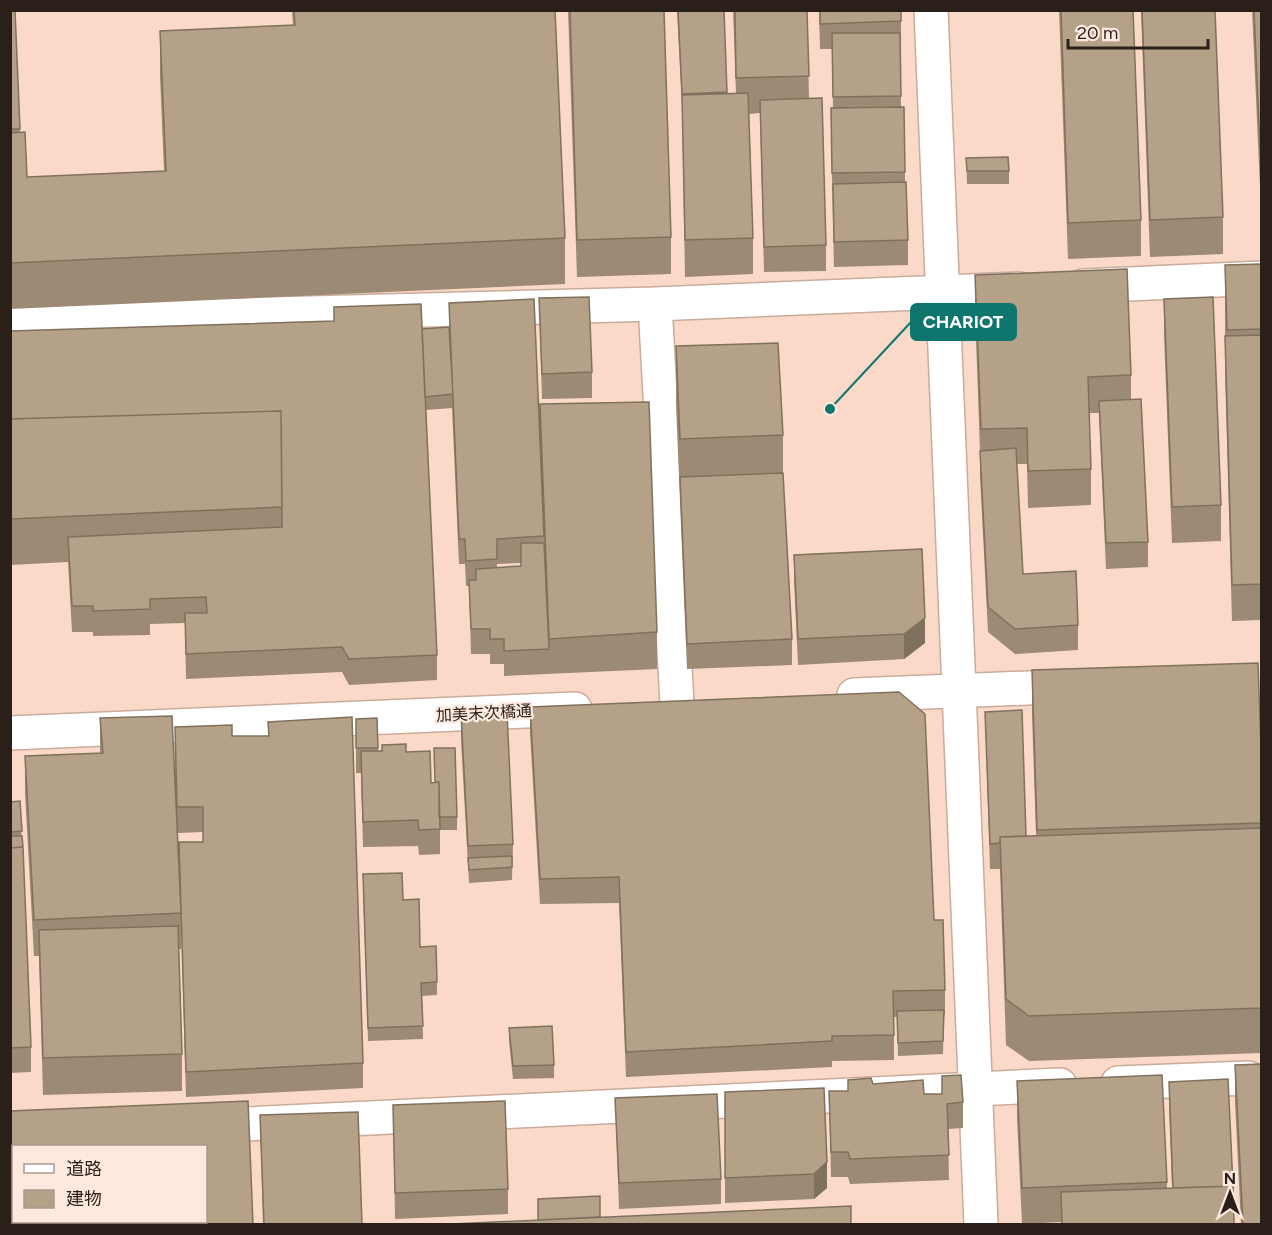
<svg xmlns="http://www.w3.org/2000/svg" width="1272" height="1235" viewBox="0 0 1272 1235" font-family="Figtree,'Noto Sans JP',sans-serif">
	<style>
		.lines { fill: none; stroke-linecap: round; stroke-linejoin: round }
		.minor-casing { stroke: #cbab9b; stroke-width: 36 }
		.minor { stroke: #fff; stroke-width: 33 }
		.wall { fill: #9c8a74; fill-rule: evenodd }
		.shaded-wall { fill: #7f715e }
		.building { fill: #b5a187; stroke: #7f715e; stroke-width: 1.5 }
		.labels { text-anchor: middle; dominant-baseline: central; stroke-width: 4.5; stroke-linejoin: round; paint-order: stroke }
		.street-label { font-size: 16px; fill: #2b1f19; stroke: #fee9df }
		.leader { fill: none; stroke: #0f766e; stroke-width: 2 }
		.callout-dot { fill: #0f766e; stroke: #fee9df; stroke-width: 2 }
		.callout { fill: #0f766e; stroke: #0f766e; stroke-width: 2 }
		.callout-label { font-size: 18px; text-anchor: middle; font-weight: bold; fill: #fff }
	</style>
	<rect width="100%" height="100%" fill="#fad9c8"/>
	<g class="lines">
		<g class="minor-casing">
			<path id="minor" d="M931,10L981,1224
				M1083,286L1262,278
				M655,304L677,704
				M10,321L655,304L1019,289
				M854,695L1076,686
				M10,733L575,709
				M1118,1083L1248,1078
				M204,1126L1060,1085"/>
		</g>
		<use href="#minor" class="minor"/>
	</g>
	<path class="wall" d="M10,10H15L20,132L27,177L164,171L160,76V31L293,25L292,10H555L565,238V284L10,309Z
		M568,10H664L671,237V274L577,277Z
		M677,10H724L727,94H736L733,10H807L809,98L826,245V271L764,272L760,113L749,114L753,238V274L685,277L682,106Z
		M819,10H901V46H900L901,107H904L905,182L908,240V265L834,267L831,133V108H833L832,49H820Z
		M1059,10H1133L1141,220V256L1068,259Z
		M1141,10H1215L1223,217V254L1150,257Z
		M1252,10H1262V232Z
		M966,158L1009,171V184H967Z
		M1262,264V620L1232,621L1225,372V265Z
		M975,275L1131,375V400L1148,542V567L1106,569L1099,413H1089L1091,469V505L1028,508L1027,464H1017L1023,574L1078,625V650L1015,654L988,632L980,476V451L975,311Z
		M539,298L592,372V398L542,399Z
		M534,299L544,543L545,571L540,441V404L657,632V669L504,676V664H490V654H471L469,586H466L465,564H459L452,408L426,410L437,655V680L349,685L342,672L186,679L185,623L150,624V635L93,636V632H72L68,562L10,565V331L422,329L449,327V303ZM521,563V566L497,568V564Z
		M1164,299L1221,505V541L1172,543L1164,335Z
		M676,346L783,435V473L792,639V665L687,669L676,405Z
		M794,555L925,643L904,659L798,665L794,580Z
		M1032,670L1262,776V1053L1029,1061L1006,1045L1000,869H990L985,712L1026,836L1036,835L1032,715Z
		M530,707L934,920L945,990V1015H944L943,1054L898,1056L897,1017H894V1060L832,1061V1067L626,1077L619,903L540,904L530,733Z
		M461,714L513,844L512,880L469,883L461,740Z
		M100,718L176,808L175,727L232,736H268V722L363,1063V1088L186,1097L181,925V949H179L182,1054V1091L43,1095L39,956H34L25,793V756L100,753ZM203,832V842H179V868L177,833Z
		M377,718L378,751L406,752L457,817V830H440V854L419,855L418,846L363,847L361,773H356V719Z
		M20,801L31,1047V1072L10,1073V802Z
		M363,887L403,900L420,947L437,982V995L422,996L423,1039L368,1041Z
		M509,1028L554,1065V1078L513,1079L509,1041Z
		M1235,1065L1262,1224H1241L1235,1102Z
		M1017,1081L1167,1182V1188H1172L1169,1108V1082L1234,1224H1061V1222L1022,1224L1017,1118Z
		M873,1084L963,1102V1128L948,1129L949,1180L850,1184L848,1177H831L829,1091H848Z
		M824,1088L827,1188L814,1199L725,1203V1092Z
		M615,1098L721,1179V1204L619,1209Z
		M393,1105L508,1189V1214L395,1219Z
		M10,1111L253,1224H10ZM14,1146L206,1221H14Z
		M260,1115L362,1224H263Z"/>
	<path class="shaded-wall" d="M925,618V643L904,659V634Z
		M827,1162V1188L814,1199V1174Z"/>
	<path class="building" d="M10,10H15L20,129H10Z
		M294,10H555L565,238L10,263V133L25,132L27,177L166,171L160,31L295,25Z
		M570,10H664L671,237L577,240Z
		M678,10H724L727,92L682,94Z
		M735,10H807L809,76L736,78Z
		M820,10H901V21L820,24Z
		M1061,10H1133L1141,220L1068,223Z
		M1142,10H1215L1223,217L1150,220Z
		M1254,10H1262V195Z
		M832,33H900L901,96L833,97Z
		M748,93L753,238L685,240L682,95Z
		M822,98L826,245L764,247L760,100Z
		M904,107L905,172L832,173L831,108Z
		M1008,157L1009,171H967L966,158Z
		M906,182L908,240L834,242L833,184Z
		M1262,264V329L1227,330L1225,265Z
		M1127,269L1131,375L1088,377L1091,469L1028,471L1027,428L981,429L975,275Z
		M589,297L592,372L542,374L539,298Z
		M1213,297L1221,505L1172,507L1164,299Z
		M534,299L544,536L497,539V559L466,561L465,539H459L449,303Z
		M421,304L437,655L349,659L342,647L186,654L185,613H207L206,597L150,599V609L93,611V606H72L68,537L282,527L281,411L10,419V331L334,321V307Z
		M449,327L453,394L425,397L422,329Z
		M1262,335V584L1232,585L1225,336Z
		M778,343L783,435L680,439L676,346Z
		M1141,399L1148,542L1106,543L1099,401Z
		M649,402L657,632L549,639L540,404Z
		M281,411L282,507L10,519V419Z
		M1016,448L1023,574L1076,571L1078,625L1015,629L988,607L980,451Z
		M783,473L792,639L687,644L680,477Z
		M521,543H544L549,649L504,651V639H490V629H471L469,580H476V569L521,566Z
		M922,549L925,618L904,634L798,639L794,555Z
		M1258,663L1262,776V823L1037,830L1032,670Z
		M899,692L925,714L934,920H943L945,990L893,991L894,1035L832,1036V1041L626,1052L619,877L540,879L530,707Z
		M1022,710L1026,836L1000,837V843L990,844L985,712Z
		M507,712L513,844L468,846L461,714Z
		M172,716L181,913L34,920L25,756L103,753L100,718Z
		M352,717L363,1063L186,1072L179,842H203V807H177L175,727L232,725V736H269L268,722Z
		M377,718L378,748H356V719Z
		M406,744V752L430,751L431,783L439,782L440,829L419,830L418,820L363,822L361,751H382V745Z
		M434,748H455L457,817H439V782H435Z
		M20,801L22,831L10,832V802Z
		M1262,828V1008L1029,1016L1006,999L1000,837Z
		M10,836H22L23,847L10,848Z
		M23,847L31,1047L10,1048V848Z
		M512,856V867L469,870L468,858Z
		M402,873L403,900L419,899L420,947L436,946L437,982L421,983L423,1026L368,1028L363,874Z
		M178,926L182,1054L43,1058L39,930Z
		M944,1010L943,1041L898,1043L897,1011Z
		M552,1026L554,1065L513,1066L509,1028Z
		M1262,1064V1224H1243L1235,1065Z
		M961,1075L963,1102L947,1104L949,1155L850,1159L848,1152H831L829,1091H848V1080L871,1078L873,1084L923,1080L924,1094H942V1076Z
		M1162,1075L1167,1182L1022,1188L1017,1081Z
		M1228,1079L1233,1186L1173,1188L1169,1082Z
		M824,1088L827,1162L814,1174L725,1178V1092Z
		M717,1094L721,1179L619,1183L615,1098Z
		M248,1101L253,1224H113V1221H206V1146H14V1220L10,1221V1111Z
		M505,1101L508,1189L395,1193L393,1105Z
		M358,1112L362,1224H264L260,1115Z
		M1233,1186L1234,1224H1062L1061,1192Z
		M600,1196V1217L538,1220V1199Z
		M851,1206V1224H451Z"/>
	<g class="labels">
		<g class="street-label">
			<text transform="translate(484 713) rotate(-3)">加美末次橋通</text>
		</g>
	</g>
	<path class="leader" d="M830 409L911 322"/>
	<circle class="callout-dot" cx="830" cy="409" r="6"/>
	<rect class="callout" x="911" y="304" width="105" height="36" rx="6"/>
	<g class="callout-label">
		<text x="963" y="328">CHARIOT</text>
	</g>
	<rect width="1272" height="1235" fill="none" stroke="#2b1f19" stroke-width="24"/>
	<rect x="12" y="1145" width="195" height="78" fill="#fee9df" stroke="#aa9890" stroke-width="1.5"/>
	<rect x="24" y="1164" width="30" height="9" fill="#ffffff" stroke="#aa9890" stroke-width="1.5"/>
	<text x="66" y="1175" font-size="18" fill="#2b1f19">道路</text>
	<rect x="24" y="1190" width="30" height="18" fill="#b5a187" stroke="#aa9890" stroke-width="1.5"/>
	<text x="66" y="1205" font-size="18" fill="#2b1f19">建物</text>
	<g transform="translate(1230 1193)" stroke="#fee9df" stroke-width="4.5" paint-order="stroke">
	<path d="M0-4.5L10 22L0 15L-10 22Z" fill="#2b1f19"/>
	<text y="-9" font-size="16" font-weight="bold" text-anchor="middle" fill="#2b1f19">N</text>
	</g>
	<path d="M1068 39v9h140v-9" fill="none" stroke="#2b1f19" stroke-width="3"/>
	<text x="1077" y="39" font-size="18" fill="#2b1f19" stroke="#fee9df" stroke-width="4.5" paint-order="stroke">20 m</text>
</svg>
